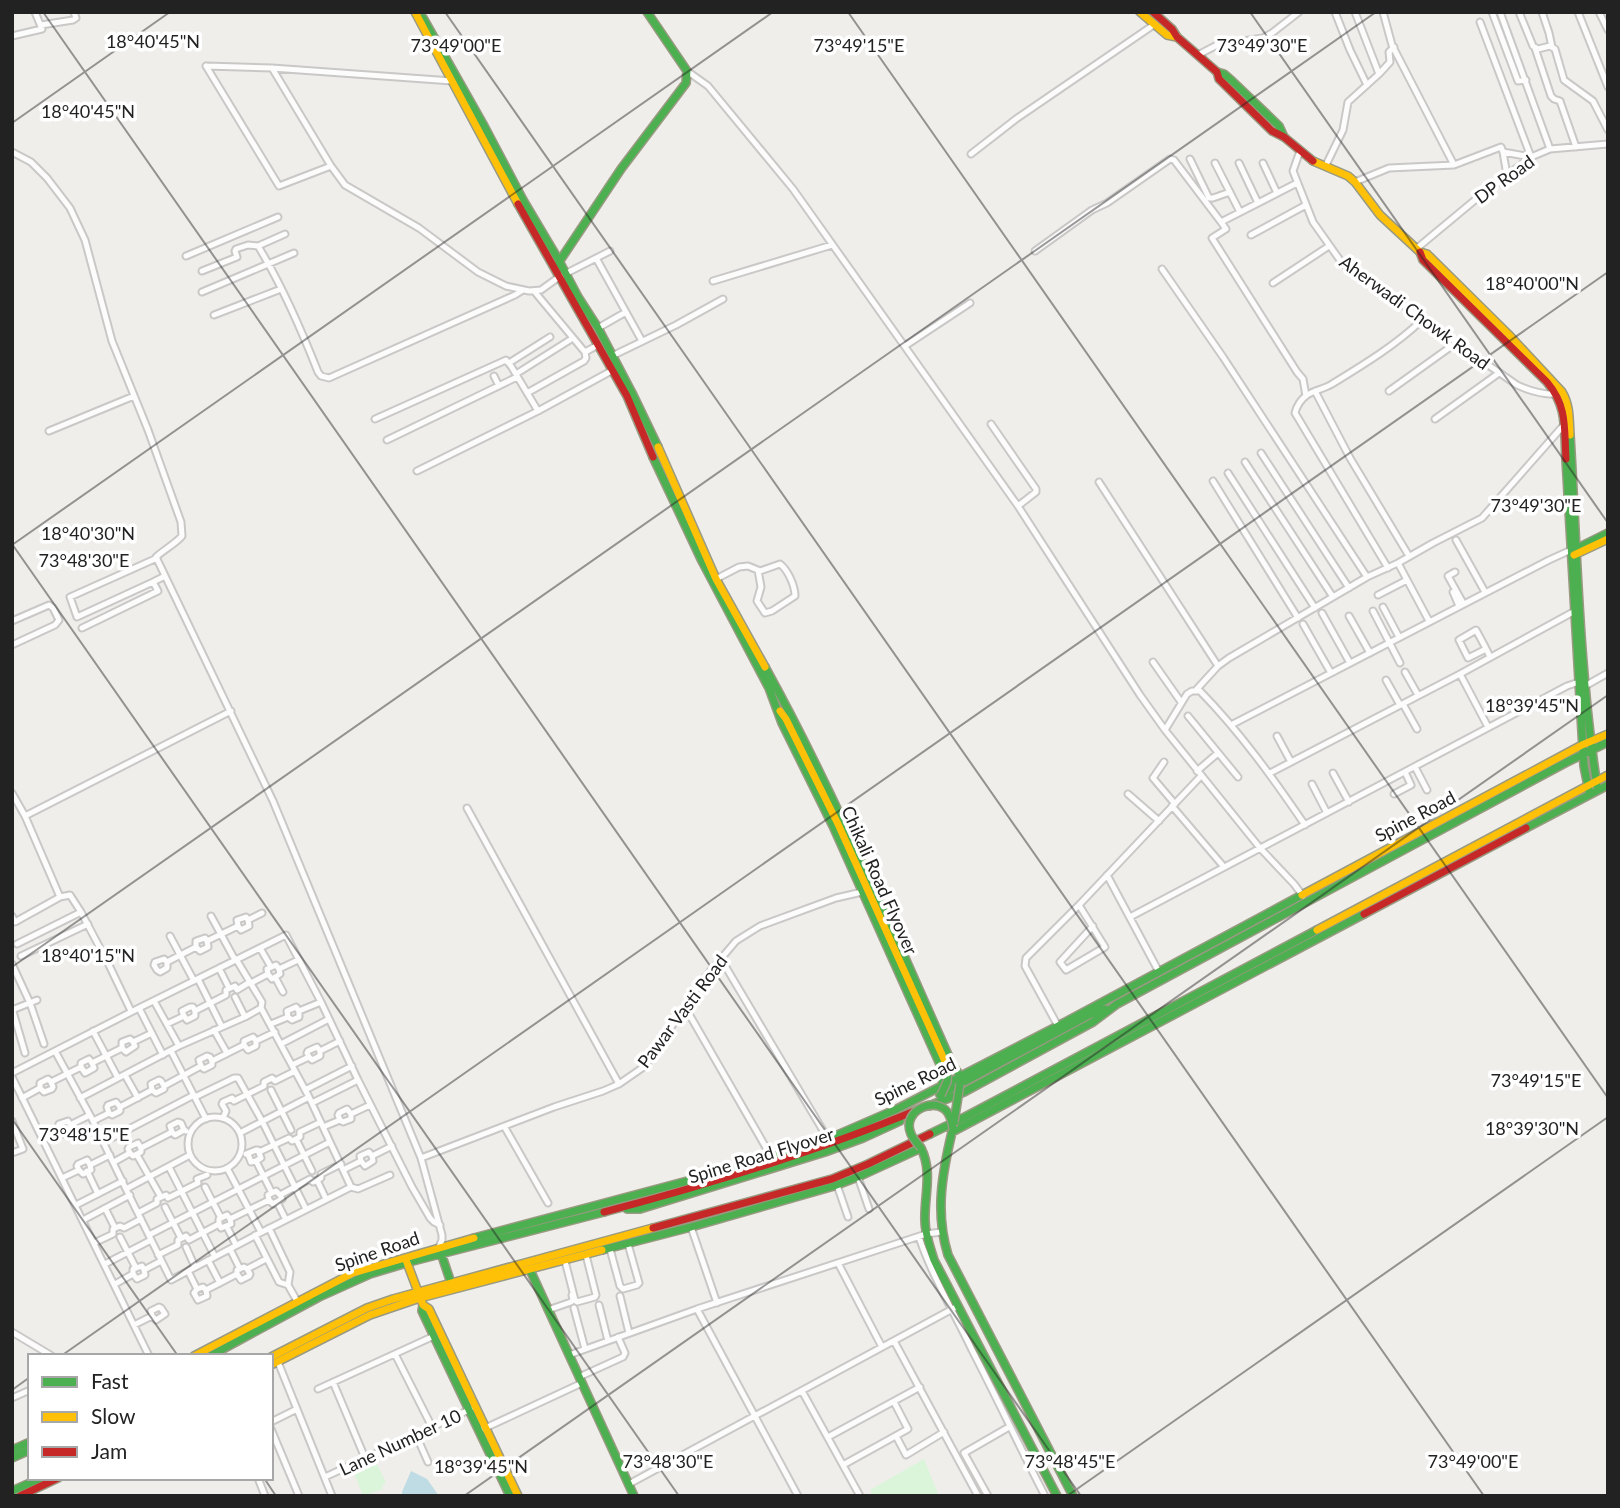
<svg xmlns="http://www.w3.org/2000/svg" width="1620" height="1508" viewBox="0 0 1620 1508" font-family="Lato,sans-serif">
	<style>
		.park { fill: #daf5da }
		.water { fill: #bfdbe3 }
		.lines { fill: none; stroke-linecap: round; stroke-linejoin: round }
		.street-casing { stroke: #c9c8c7; stroke-width: 9 }
		.fast-casing { stroke: #999a82; stroke-width: 10 }
		.slow-casing { stroke: #999a82; stroke-width: 10 }
		.jam-casing { stroke: #999a82; stroke-width: 10 }
		.street { stroke: #fdfcfc; stroke-width: 5 }
		.fast { stroke: #4caf50; stroke-width: 7 }
		.slow { stroke: #ffc107; stroke-width: 7 }
		.jam { stroke: #c62828; stroke-width: 7 }
		.fast-bridge-casing { stroke: #999a82; stroke-width: 10; stroke-linecap: butt }
		.fast-bridge { stroke: #4caf50; stroke-width: 7 }
		.ticks { fill: none; stroke: #222; stroke-width: 2; stroke-opacity: 0.45 }
		.labels { text-anchor: middle; dominant-baseline: central; stroke-width: 7; stroke-linejoin: round; paint-order: stroke }
		.street-label { font-size: 18px; fill: #222; stroke: #fff }
		.ticks-label { font-size: 18px; text-anchor: middle; fill: #222; stroke: #fff; stroke-width: 7; stroke-linejoin: round; paint-order: stroke }
	</style>
	<rect width="100%" height="100%" fill="#f0eeeb"/>
	<path class="park" d="M924,1459L939,1496H873L870,1490Z
		M376,1462L386,1483L382,1485L383,1489L363,1496L354,1473Z"/>
	<path class="water" d="M411,1471L427,1479L439,1496H402V1492Z"/>
	<g class="lines">
		<g class="street-casing">
			<path id="street" d="M1335,12L1350,50L1367,85
				M1383,12L1392,45L1454,165L1501,147L1503,152L1531,157
				M1492,12L1518,81L1526,80
				M1500,12L1550,149
				M1519,12L1533,46L1538,49L1550,46L1555,49L1564,80L1593,101L1608,130
				M1542,12L1549,33L1552,47
				M1578,12L1608,87
				M1599,12L1608,30
				M1480,22L1531,157
				M41,25L73,20L76,18L74,12
				M12,36L42,29L35,12
				M1535,48L1551,96L1554,99L1560,101L1576,147
				M1198,55L1217,45L1263,38L1272,33L1299,12
				M206,66L279,186L331,166L272,68
				M206,66L272,68L452,81
				M687,71L708,86L793,189L1018,506L1140,695L1165,730L1260,848L1294,884L1303,896
				M1379,74L1390,62L1389,52L1394,47
				M1300,151L1293,171L1313,222L1342,263L1517,385C1530,391 1542,395 1557,394
				M12,152L31,162L47,178L70,208L77,223L85,240L112,341L148,430L181,522L182,536C175,544 165,549 156,557L273,801L421,1158L442,1235V1240L439,1247
				M1503,152L1507,175
				M971,154L1016,119L1155,24
				M1190,159L1209,198H1213L1230,192
				M1215,163L1240,212
				M1239,163L1258,203
				M1263,163L1277,193
				M1326,165L1343,130L1348,102L1379,74L1355,12
				M331,166L345,185L419,228L478,272L506,286L529,291L541,290L559,277L610,251
				M1355,182L1389,168L1454,165
				M1297,183L1221,222L1226,229L1212,238L1297,372L1303,379L1306,396
				M1251,235L1306,205
				M258,246C282,285 301,329 318,372L321,376L329,378L515,295L523,290
				M1416,249L1481,195L1531,157L1550,149L1608,144
				M1035,251L1092,210L1107,203L1170,159L1174,160L1221,222
				M186,256L278,217
				M596,258L642,341
				M1162,269L1223,357L1367,577
				M202,271L237,257L235,251L236,249L248,245L258,246L285,234
				M713,281L832,245
				M1273,283L1329,246
				M534,291L584,351H587L598,345
				M202,292L294,253
				M214,315L281,289
				M598,328L626,312
				M905,346L970,303
				M612,356L676,325L723,299
				M509,363L550,337
				M516,374L573,338
				M494,376L499,386
				M1315,391L1350,458L1409,556
				M1389,391L1456,343
				M527,393L584,361L586,358L585,352
				M375,419L506,360L511,366L538,411
				M1435,419L1499,373
				M991,424L1036,489V492L1018,506
				M49,431L134,396
				M387,440L517,377
				M1261,453L1349,588
				M1245,462L1333,597
				M417,471L538,411L613,370
				M1228,473L1315,608
				M1213,481L1298,618
				M1099,482L1218,666
				M1456,540L1485,592
				M1398,563L1433,543L1482,518L1563,426
				M1388,568L1295,413C1297,405 1300,400 1307,395C1315,390 1324,389 1332,384C1363,365 1396,345 1422,320
				M1455,572L1448,576L1463,603
				M714,580L739,567L748,566L760,571L780,564C788,570 795,586 795,596L772,611L765,613L757,601L761,587L758,570
				M153,582L77,617L70,597L157,558
				M1453,592L1459,606
				M1378,595L1407,580
				M1383,607L1399,637
				M1373,611L1400,663
				M1322,613L1350,663
				M1349,616L1370,653
				M12,621L49,605L53,608L59,620L55,625L12,645
				M1303,624L1331,673
				M82,628L158,591L153,582L165,576
				M1486,649L1468,658L1459,640L1476,630C1481,639 1486,648 1490,657
				M1153,662L1181,702
				M1405,672L1418,695
				M1460,674L1488,727
				M1386,680L1400,705
				M1585,686L1608,673
				M1196,690L1218,666L1229,658L1367,577L1398,563L1429,621
				M1403,704L1417,729
				M1188,716L1238,777
				M1231,725L1549,560L1571,550
				M1165,730L1187,694L1192,691H1200C1240,732 1273,778 1305,825
				M1277,736L1291,762
				M1164,762L1153,778L1175,804
				M1415,767L1427,790
				M1197,771L1218,753
				M1270,773L1460,674L1575,611
				M1333,773L1349,802
				M1312,784L1327,813
				M12,793L25,816L60,897
				M1128,794L1159,821
				M1394,794L1411,785L1405,772
				M1172,806L1224,867
				M467,808L619,1084
				M25,816L231,711
				M1107,875L1159,972
				M1079,905L1105,947L1066,970L1060,962L1093,926
				M12,916L15,922L60,897L70,895L81,912
				M211,916L235,960
				M1130,917L1567,686L1579,682
				M238,926L241,930L249,926L248,920
				M170,936L194,981
				M17,944L81,912L109,965L131,1011
				M196,947L200,951L208,947L207,941
				M260,948L271,967
				M21,956L88,924
				M236,959L262,1002L261,1008
				M721,959L828,1139
				M167,962V968L160,972L157,970L154,965L155,962L164,959L167,962L196,947V941L205,938L207,941L238,926L237,920L246,917L248,920L262,913
				M12,964L30,1003L44,1044
				M219,968L229,988
				M268,974L272,979L280,974L279,969L298,960
				M275,977L283,992
				M198,979L222,1027
				M251,983L268,974L267,969L276,965L279,969
				M235,997L245,1017
				M154,1001L179,1046
				M685,1007L772,1158
				M12,1008L25,1053
				M139,1008L163,1055
				M12,1010L37,1000
				M184,1016L182,1011L190,1007H193L195,1011
				M288,1017L287,1011L296,1007L299,1011
				M167,1024L184,1016L187,1020L195,1016V1011L226,995V990L235,986L237,990L250,982
				M271,1024L288,1017L292,1020L299,1017V1011L321,1002
				M1058,1026L1025,966L1026,958L1079,905L1201,776
				M214,1030L227,1053
				M93,1031L118,1078
				M281,1044L329,1019
				M244,1045L248,1050L256,1046V1041L275,1032
				M122,1048L126,1052L135,1046L133,1042
				M55,1051L92,1119L126,1189L190,1155
				M171,1051L206,1119
				M309,1057L307,1053L308,1051L317,1047L320,1051
				M292,1065L309,1057L312,1060L320,1056V1051L340,1041
				M201,1066L199,1060L207,1056L210,1057L212,1061
				M81,1067L85,1073L94,1068L92,1063
				M12,1073L139,1008L286,935L321,1002L358,1080L412,1187L430,1218L434,1222L440,1225
				M125,1075L138,1098
				M12,1077L149,1356
				M40,1088L44,1092L52,1089L53,1087L51,1082
				M152,1090L151,1084L159,1080L161,1081L164,1086
				M271,1090L291,1130
				M305,1090L352,1066
				M195,1097L234,1078H238L262,1121L306,1209
				M22,1098L40,1088V1083L48,1079L51,1082L81,1067V1063L89,1059L92,1063L122,1048V1042L130,1039L133,1042L152,1033
				M80,1098L179,1046L245,1017L261,1008L309,1097L351,1187L258,1234L171,1280L126,1189
				M312,1103L358,1080
				M109,1113L107,1107L108,1105L116,1102L120,1107
				M188 1144a27 27 0 1 1 54 0a27 27 0 1 1-54 0Z
				M223,1118L226,1111L222,1104L223,1102L232,1098L234,1101L264,1086V1082L272,1078L275,1081L295,1071
				M340,1120L338,1115L339,1113L347,1109L351,1114
				M12,1121L23,1149L12,1153
				M93,1121L109,1113L112,1115L120,1111V1107L152,1090L156,1093L164,1089V1086L201,1066L204,1069L212,1065V1061L244,1045V1041L253,1037L256,1041
				M504,1126L548,1203
				M323,1127L340,1120L343,1122L351,1119V1114L370,1105
				M60,1131L58,1127L59,1124L68,1121L70,1125
				M172,1132L170,1126L178,1122L181,1123L184,1130L186,1131
				M240,1133L309,1097
				M296,1139L312,1171
				M43,1140L60,1131L63,1134L71,1130L70,1125L90,1115
				M104,1142L194,1095
				M259,1152L289,1138L292,1141L300,1137V1132L321,1122
				M130,1153L128,1149L129,1147L138,1143L141,1148
				M246,1154L256,1150H258L261,1158L256,1161
				M248,1154L251,1162L256,1161L272,1193
				M137,1155L161,1197
				M421,1158L554,1107L603,1091L619,1084L645,1066L702,981L736,941L760,926L836,898L862,892
				M361,1161L365,1166L373,1161L372,1156
				M114,1162L130,1153L133,1156L141,1152V1148L172,1132L175,1135L184,1130
				M169,1167L215,1257
				M227,1168L261,1232
				M79,1170L77,1166L78,1164L87,1160L90,1165
				M343,1170L361,1161L360,1156L369,1152L372,1156L392,1146
				M87,1171L98,1194
				M858,1177L869,1209
				M62,1178L79,1170L83,1174L91,1170L90,1165L110,1155
				M317,1180L326,1199
				M837,1185L848,1217
				M205,1187L221,1218
				M351,1187L358,1189L390,1175
				M269,1200L273,1204L282,1199L280,1195
				M277,1202L286,1220
				M76,1205L123,1181
				M165,1207L181,1238
				M105,1208L115,1228
				M138,1213L157,1203V1199L166,1195L168,1198L198,1183L197,1179L207,1175
				M83,1220L130,1195
				M219,1224L221,1228L231,1224L230,1219
				M227,1227L236,1245
				M691,1227L717,1303
				M269,1228L290,1272L288,1285L297,1301
				M149,1235L330,1142
				M255,1235L279,1282L288,1285
				M120,1237L136,1268
				M919,1237C932,1276 954,1312 972,1350C997,1398 1020,1448 1045,1496
				M94,1243L113,1234V1229L120,1226L124,1228L141,1219
				M186,1247L195,1267
				M230,1249L240,1269
				M610,1249L620,1286L623,1289L637,1285L639,1283L628,1244
				M158,1255L178,1245V1240L186,1236L189,1240L219,1224V1219L227,1215L230,1219L269,1200L268,1195L276,1191L280,1195L310,1179L313,1182L321,1178V1174L341,1164
				M208,1260L220,1283
				M565,1261L575,1300L577,1302L595,1297L596,1295L586,1255
				M838,1263L882,1347
				M105,1264L151,1240
				M188,1271L197,1289L194,1293L198,1300L207,1296L206,1290
				M133,1274L137,1279L145,1275L144,1270
				M237,1274L241,1280L249,1276L250,1274L247,1269
				M115,1284L133,1274V1269L142,1266L144,1270L161,1261
				M197,1289L203,1287L206,1290L237,1274V1270L244,1267L247,1269L266,1259
				M620,1296L629,1333
				M599,1305L608,1341
				M574,1308L585,1349
				M697,1309L798,1496
				M548,1310L571,1302L573,1300L572,1295
				M134,1325L152,1316L156,1320L165,1314L161,1308L159,1307L151,1311L152,1316
				M12,1332L52,1356
				M894,1341L978,1496
				M395,1354L432,1427
				M569,1355L697,1309L926,1234L941,1232
				M278,1362L332,1496
				M579,1377L623,1357L625,1353L618,1337
				M333,1382L365,1458
				M318,1389L434,1336
				M802,1391L860,1496
				M12,1398L30,1390
				M271,1422L297,1409
				M271,1429L299,1496
				M483,1429L582,1383
				M416,1435L428,1462
				M896,1436L906,1455L944,1432
				M828,1437L920,1387
				M843,1465L908,1429L894,1402
				M325,1477L471,1409
				M258,1478L265,1496
				M629,1484L958,1306
				M988,1496L964,1453L1009,1427"/>
		</g>
		<g class="fast-casing">
			<path id="fast" d="M423,18L484,126L523,200L558,259L578,297L598,328L632,393L658,447
				M1217,72L1224,74L1231,80L1279,126L1284,137
				M557,265L621,169L686,83L687,71L647,12
				M1570,435C1577,552 1579,670 1597,786
				M653,457L702,561L769,688L782,723L833,826L943,1071L942,1086
				M1566,459L1584,766L1589,791
				M1576,549L1608,533
				M765,667C836,796 893,932 953,1066L961,1077
				M1526,828L1608,785
				M940,1095L1089,1015L1105,1009
				M929,1106L964,1092L1093,1022L1117,1004L1565,763L1608,742
				M930,1134L965,1117L1317,930
				M627,1209H640L825,1152L863,1138L900,1121
				M474,1238L755,1163L828,1139L897,1109L1058,1026L1302,895
				M440,1250L451,1283
				M602,1250L691,1227L834,1186L860,1176L921,1148C933,1172 924,1196 925,1221C925,1234 930,1247 934,1260L1057,1496
				M530,1270L634,1496
				M423,1305L422,1311L510,1496
				M210,1356L319,1297L370,1274L413,1261L604,1212
				M12,1450L30,1442
				M12,1458L30,1450
				M12,1491L41,1478
				M1073,1496L948,1255C935,1213 942,1174 952,1132L1364,914"/>
		</g>
		<g class="slow-casing">
			<path id="slow" d="M415,12L518,204
				M1140,12L1167,35L1177,37
				M1313,161L1348,176L1355,182L1380,215L1420,252L1427,254L1508,334L1562,392C1570,405 1569,420 1570,435
				M658,447L716,579L765,667
				M1574,555L1608,539
				M780,711L786,719L838,824L948,1068
				M1302,895L1582,745L1608,734
				M1317,930L1608,775
				M406,1260L423,1305L429,1309L518,1496
				M194,1356L353,1273L474,1238
				M271,1357L367,1308L393,1299L653,1228
				M271,1365L370,1315L420,1298L602,1250"/>
		</g>
		<g class="jam-casing">
			<path id="jam" d="M1153,12L1172,29L1177,37L1217,72L1219,79L1272,131L1284,137L1313,161
				M518,204L627,396L653,457
				M1420,252L1423,260L1547,382C1568,407 1564,429 1566,459
				M1364,914L1526,828
				M604,1212C710,1184 816,1152 917,1110
				M653,1228L832,1179L868,1164L930,1134
				M20,1496L58,1478"/>
		</g>
		<use href="#street" class="street"/>
		<use href="#fast" class="fast"/>
		<use href="#slow" class="slow"/>
		<use href="#jam" class="jam"/>
		<g class="fast-bridge-casing">
			<path id="fast-bridge" d="M941,1095L947,1082L948,1068
				M954,1122L960,1084
				M921,1148C918,1144 913,1139 911,1134C900,1109 941,1093 950,1117C952,1121 952,1124 953,1128"/>
		</g>
		<use href="#fast-bridge" class="fast-bridge"/>
	</g>
	<path class="ticks" d="M43,12L1081,1496M445,12L1484,1496M848,12L1608,1098M1250,12L1608,523M12,123L170,12M12,544L679,1496M12,545L773,12M12,967L1376,12M12,1119L178,1356M61,1356L1608,272M12,1390L30,1377M264,1478L276,1496M464,1496L1608,695M1067,1496L1608,1117"/>
	<g class="labels">
		<g class="street-label">
			<text transform="translate(1504 179) rotate(-36)">DP Road</text>
			<text transform="translate(1415 312) rotate(36)">Aherwadi Chowk Road</text>
			<text transform="translate(1415 816) rotate(-28)">Spine Road</text>
			<text transform="translate(880 880) rotate(66)">Chikali Road Flyover</text>
			<text transform="translate(682 1011) rotate(-53)">Pawar Vasti Road</text>
			<text transform="translate(915 1081) rotate(-26)">Spine Road</text>
			<text transform="translate(761 1155) rotate(-17)">Spine Road Flyover</text>
			<text transform="translate(377 1251) rotate(-19)">Spine Road</text>
			<text transform="translate(400 1442) rotate(-25)">Lane Number 10</text>
		</g>
	</g>
	<g class="ticks-label">
		<text x="153" y="48">18°40'45"N</text>
		<text x="1262" y="52">73°49'30"E</text>
		<text x="456" y="52">73°49'00"E</text>
		<text x="859" y="52">73°49'15"E</text>
		<text x="88" y="118">18°40'45"N</text>
		<text x="1532" y="290">18°40'00"N</text>
		<text x="1536" y="512">73°49'30"E</text>
		<text x="88" y="540">18°40'30"N</text>
		<text x="84" y="567">73°48'30"E</text>
		<text x="1532" y="712">18°39'45"N</text>
		<text x="88" y="962">18°40'15"N</text>
		<text x="1536" y="1087">73°49'15"E</text>
		<text x="1532" y="1135">18°39'30"N</text>
		<text x="84" y="1141">73°48'15"E</text>
		<text x="668" y="1468">73°48'30"E</text>
		<text x="1070" y="1468">73°48'45"E</text>
		<text x="1473" y="1468">73°49'00"E</text>
		<text x="481" y="1473">18°39'45"N</text>
	</g>
	<rect width="1620" height="1508" fill="none" stroke="#222222" stroke-width="28"/>
	<rect x="28" y="1354" width="245" height="126" fill="#ffffff" stroke="#a7a7a7" stroke-width="2"/>
	<rect x="42" y="1377" width="35" height="10" fill="#4caf50" stroke="#a7a7a7" stroke-width="2"/>
	<text x="91" y="1389" font-size="21" fill="#222222">Fast</text>
	<rect x="42" y="1412" width="35" height="10" fill="#ffc107" stroke="#a7a7a7" stroke-width="2"/>
	<text x="91" y="1424" font-size="21" fill="#222222">Slow</text>
	<rect x="42" y="1447" width="35" height="10" fill="#c62828" stroke="#a7a7a7" stroke-width="2"/>
	<text x="91" y="1459" font-size="21" fill="#222222">Jam</text>
</svg>
